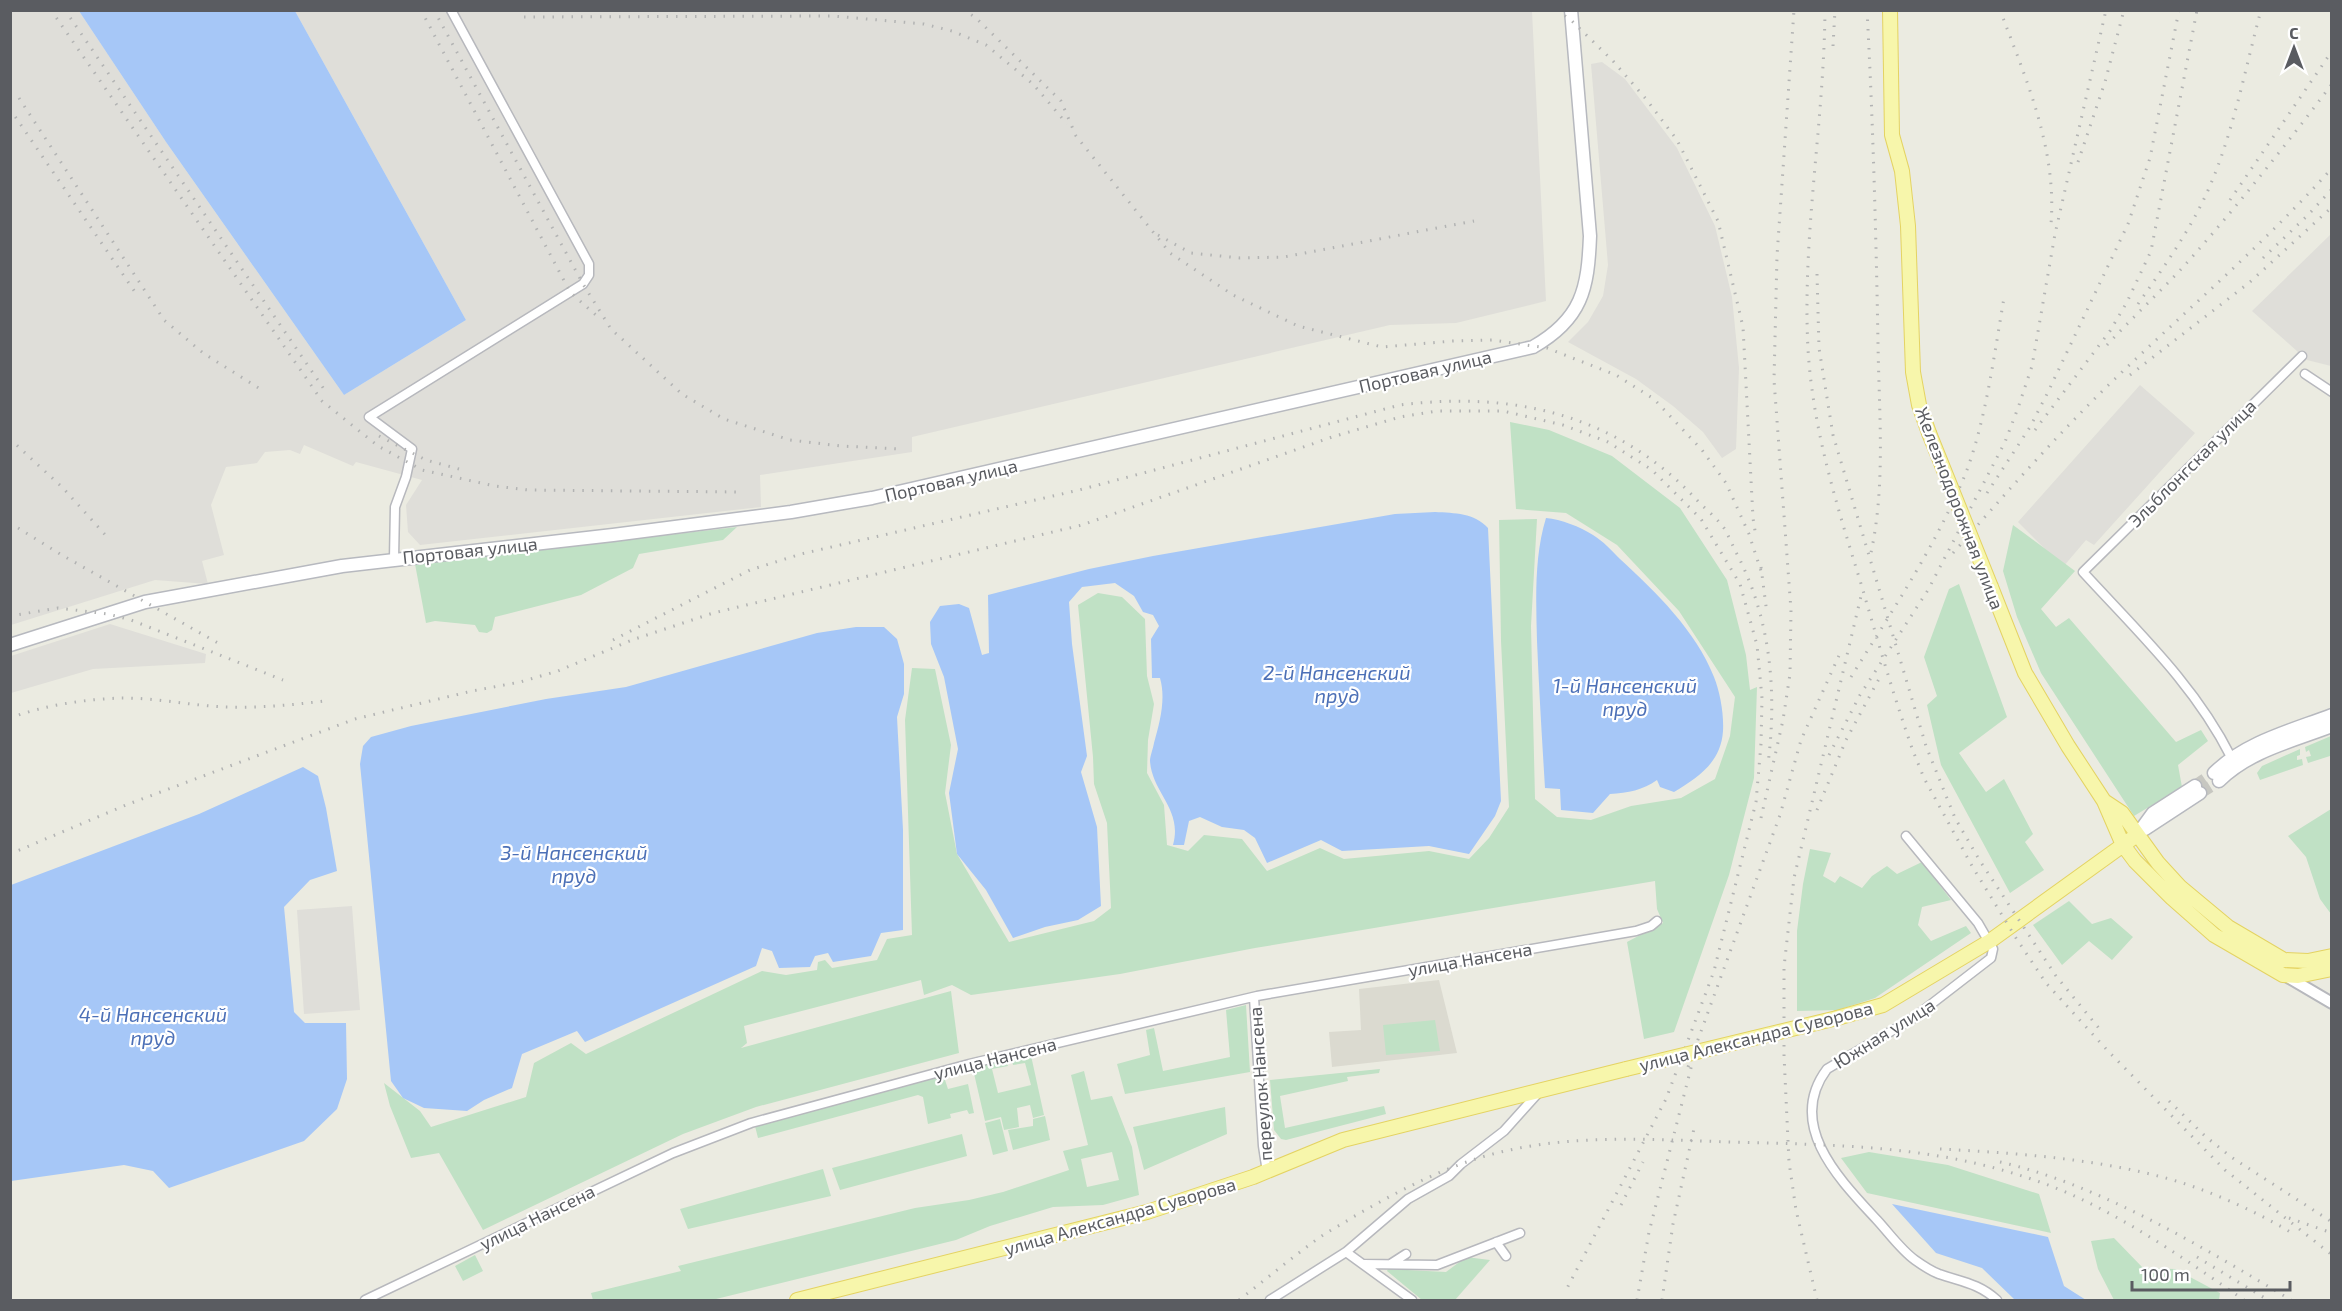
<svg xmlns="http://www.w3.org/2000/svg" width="2342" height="1311" viewBox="0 0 2342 1311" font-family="'Exo 2',sans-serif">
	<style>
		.industrial { fill: #dfded9 }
		.education { fill: #dbdad0 }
		.green { fill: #c0e1c5; fill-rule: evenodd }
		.water { fill: #a6c7f7 }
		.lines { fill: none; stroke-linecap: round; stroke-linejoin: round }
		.secondary-tunnel { stroke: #c7c7c1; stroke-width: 12; stroke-dasharray: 12 6; stroke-linecap: butt }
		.minor-casing { stroke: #b7b8bd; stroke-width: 11 }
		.tertiary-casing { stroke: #b7b8bd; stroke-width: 14 }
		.secondary-casing { stroke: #b7b9bf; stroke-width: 15 }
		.primary-casing { stroke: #e4d362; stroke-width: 16 }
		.minor { stroke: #fff; stroke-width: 8 }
		.tertiary { stroke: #fff; stroke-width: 10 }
		.secondary { stroke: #fff; stroke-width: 12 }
		.primary { stroke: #f7f6ab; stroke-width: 14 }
		.rail { stroke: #b2b3b3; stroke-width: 3; stroke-dasharray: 1.5 8; stroke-linecap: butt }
		.primary-bridge-casing { stroke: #e4d362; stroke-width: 16; stroke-linecap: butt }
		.primary-bridge { stroke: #f7f6ab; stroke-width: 14 }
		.labels { text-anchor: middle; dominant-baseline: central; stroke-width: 4.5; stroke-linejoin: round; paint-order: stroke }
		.street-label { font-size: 18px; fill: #5a5c61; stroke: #fff }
		.water-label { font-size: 20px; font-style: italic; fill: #4c70b7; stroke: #fff }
	</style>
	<rect width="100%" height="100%" fill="#ebebe1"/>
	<path class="industrial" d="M11,11H79L166,142L344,395L466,320L295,11H1532L1546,301L1456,323L1390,325L912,437V452L760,475L761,507L420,545L408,532L406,505L422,480L356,462L353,466L304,445L300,454L290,450L265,452L257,463L226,467L211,505L224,555L202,561L208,584L155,580L11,625Z
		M1602,62L1625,79L1677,148L1715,226L1732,297L1739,368L1736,449L1722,458L1703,432L1673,406L1636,379L1568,342L1588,322L1603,296L1608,265L1591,64Z
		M2331,234V366L2307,360L2252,311Z
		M2140,385L2195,433L2094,545L2086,540L2063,567L2018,522Z
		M110,624L206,654L205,663L93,669L11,693V656Z
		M352,906L360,1010L304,1014L297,910Z"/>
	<path class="education" d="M1439,980L1457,1053L1332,1067L1329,1032L1361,1030L1359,989Z"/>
	<path class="green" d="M1510,422L1549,430L1612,456L1680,508L1727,580L1746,655L1750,690L1757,687L1754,778L1729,875L1674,1032L1644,1039L1627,942L1663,923L1657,909L1655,881L1255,948L1120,974L971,995L952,985L924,995L921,980L744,1026L747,1043L741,1048L951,991L959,1053L756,1107L683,1134L483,1230L439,1153L411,1158L390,1106L384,1083L420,1111L431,1127L526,1097L534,1063L571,1043L586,1054L762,971L786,975L817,970L818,962L825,960L832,968L877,960L887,939L912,935L905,720L912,668L935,669L951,745L945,793L957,854L1009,942L1094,921L1111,908L1107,823L1094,784L1093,757L1078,605L1098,593L1122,597L1145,619L1147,676L1154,704L1148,740L1147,773L1164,805L1167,845L1188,851L1204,835L1242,839L1267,871L1320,848L1344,859L1429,851L1469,859L1489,838L1509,807L1501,641L1499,520L1537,519L1531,626L1535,799L1557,817L1591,820L1631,806L1681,798L1715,779L1730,736L1735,697L1679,611L1617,545L1566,513L1516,509Z
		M2013,525L2075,571L2041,609L2056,627L2069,618L2176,742L2201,730L2208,741L2178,765L2182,787L2134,816L2041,673L2017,617L2003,571Z
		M737,527L723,540L639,554L633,568L581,595L495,617L492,630L487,633L479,632L475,625L435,621L426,623L415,564Z
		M1959,584L2007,717L1959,753L1986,792L2004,779L2033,834L2025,842L2044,870L2010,893L1941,765L1927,705L1937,696L1924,657L1949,589Z
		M2331,736V759L2330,756L2308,763L2306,757L2311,756L2309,750L2306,752L2305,747Z
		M2300,749V755L2297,756V760L2302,759L2303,765L2260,780L2257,773L2262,766Z
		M2331,809V914L2320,899L2306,857L2288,836Z
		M1810,849L1831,853L1823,876L1835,883L1840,876L1862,888L1872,876L1887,866L1897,874L1922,862L1951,900L1922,907L1918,925L1931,941L1966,926L1971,933L1875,998L1838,1010L1797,1011V931L1803,884Z
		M2069,901L2092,924L2111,918L2133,937L2112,960L2089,941L2062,965L2033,925Z
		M1246,1005L1250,1072L1125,1094L1117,1064L1150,1055L1146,1030L1154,1028L1163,1071L1230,1057L1226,1010Z
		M1435,1020L1440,1051L1386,1055L1383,1025Z
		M1030,1051L1044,1115L1033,1118L1030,1105L1017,1108L1019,1127L1004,1130L1001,1117L985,1121L972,1065L1005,1058L1008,1066L992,1069L998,1093L1031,1085L1025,1063L1013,1065L1011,1056Z
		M1380,1069L1379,1073L1347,1077L1348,1081L1280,1096L1285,1128L1384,1106L1386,1114L1286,1140L1281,1139L1274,1130L1270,1080Z
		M1084,1071L1091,1100L1112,1096L1132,1147L1139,1195L1103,1205L1053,1207L990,1226L956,1240L712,1300H593L591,1293L681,1271L678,1266L915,1208L969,1200L1003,1192L1069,1170L1063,1151L1088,1145L1071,1075ZM1112,1152L1119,1180L1087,1187L1081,1159Z
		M943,1074L948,1089L968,1084L974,1113L969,1114L967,1110L950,1114L951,1118L928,1124L923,1097L918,1095L758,1138L755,1126Z
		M1225,1107L1227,1134L1144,1170L1133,1127Z
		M1045,1116L1050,1140L1013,1150L1008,1130L1033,1126V1119Z
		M1000,1119L1008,1151L993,1155L985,1123Z
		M962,1134L967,1156L840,1190L832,1168Z
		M1869,1152L1948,1165L2039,1194L2051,1233L1867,1193L1841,1158Z
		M823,1169L831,1196L688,1229L680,1209Z
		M2114,1238L2143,1268L2175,1269L2220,1293L2219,1300H2114L2098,1269L2091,1241Z
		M475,1255L483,1271L463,1281L455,1266Z
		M1466,1257L1490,1260L1455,1300H1422L1387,1271L1388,1269L1446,1272Z"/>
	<path class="water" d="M79,11H295L466,320L344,395L166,142Z
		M1435,512C1455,513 1474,513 1488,528L1501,801L1495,816L1469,854L1429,846L1342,851L1321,840L1267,863L1255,838L1244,830L1222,827L1200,817L1189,821L1184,845H1173C1183,809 1152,793 1150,761C1150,756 1153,749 1154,743C1160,722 1166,699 1160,678H1152L1151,639L1159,626L1153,615L1143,612L1134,596L1115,583L1082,587L1069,602L1072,644L1087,756L1081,772L1097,827L1101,906L1078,920L1045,927L1013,938L986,890L957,854L949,793L958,749L944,677L931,644L930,622L940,606L959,604L969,608L982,655L989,653L988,595L1089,569L1153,556L1395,514Z
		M1546,518C1561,519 1580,527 1593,535C1603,541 1612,551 1620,559C1656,592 1696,631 1714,677C1720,692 1724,714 1723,731C1721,762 1699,777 1674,792L1660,787L1657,780C1643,790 1628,793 1610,794L1593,813L1561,810L1560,789L1545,788C1542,739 1539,690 1537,641C1536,600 1534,557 1546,518Z
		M856,627H884L897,639L904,664V694L897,717L903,830V930L881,933L871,956L833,962L828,953L815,956L810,967L779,968L772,951L762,948L756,966L585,1042L577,1031L522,1054L512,1088L484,1100L467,1111L424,1108L403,1098L391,1081L360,764L363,746L371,737L411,726L546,699L626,687L817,633Z
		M303,767L318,776L326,808L337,871L310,880L284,907L294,1012L305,1023H346L347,1079L337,1109L304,1141L169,1188L153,1171L124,1165L11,1181V885L199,814Z
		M1892,1204L2048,1237L2064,1286L2086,1300H2015L1982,1268L1936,1253Z"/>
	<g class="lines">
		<path class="secondary-tunnel" d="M2195,786L2214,773
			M2200,793L2219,781"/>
		<g class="minor-casing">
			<path id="minor" d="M2305,374L2332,392
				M394,559L395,507L406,477L412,449L369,417L583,284L589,275V264L451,10
				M2231,757C2195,685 2137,631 2083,572L2302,356
				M1906,836L1978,923L1993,949L1991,958L1912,1019L1827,1069C1785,1125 1840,1180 1877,1220C1889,1233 1901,1250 1915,1260C1922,1265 1931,1271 1939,1274C1962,1282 1978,1283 1997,1300
				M1254,997L1263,1146L1267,1172
				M1496,1242L1506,1256
				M1346,1252L1412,1300
				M1392,1263L1406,1254
				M1364,1264L1437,1265L1520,1233
				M365,1300L673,1153L751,1123L969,1064L1257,996L1636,931L1651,926L1657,921
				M1270,1300L1346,1252L1408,1199L1449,1176L1461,1164L1504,1131L1539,1092"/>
		</g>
		<g class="tertiary-casing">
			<path id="tertiary" d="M2286,976L2332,1003"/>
		</g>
		<g class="secondary-casing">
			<path id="secondary" d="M10,645L145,602L342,566L613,535L791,512L872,498L1533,347C1582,319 1588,289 1590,236L1571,10
				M2214,773C2246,742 2290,731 2332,715
				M2219,781C2249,751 2293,741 2332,726
				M2145,829L2200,793
				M2137,835L2153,813L2195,786"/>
		</g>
		<g class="primary-casing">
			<path id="primary" d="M1890,10L1892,135L1902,171L1908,226L1913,372L1919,405L1929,433
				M1991,587L2025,673L2068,746L2104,801L2123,845L2135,861L2172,898L2214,935L2283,975L2298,976L2332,969
				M2104,801L2122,813L2158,863L2180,887L2228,927L2284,960L2308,961L2332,956
				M1837,1018L1883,1005L1990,941L2137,835
				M797,1300L1147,1212L1253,1177L1343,1140L1626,1069"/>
		</g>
		<use href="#minor" class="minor"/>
		<use href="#tertiary" class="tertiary"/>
		<use href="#secondary" class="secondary"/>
		<use href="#primary" class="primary"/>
		<path class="rail" d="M51,10L322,401L378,446L422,470L495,486L528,490L739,492
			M65,10L326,392
			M421,10L570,292L599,318
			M434,10L583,284L611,329L682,394L724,419L790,440L841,446L899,449
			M963,10L975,17L1061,101L1076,136L1170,253L1233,295L1298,326L1382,347L1453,341L1492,340L1547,348L1616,375L1654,399L1702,450L1726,483L1749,534L1762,574
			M1557,10L1572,21L1613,61L1646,99L1677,140L1718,221L1743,327L1753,518L1756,537
			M1825,10C1824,123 1802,236 1808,349C1813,432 1838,509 1862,587C1878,642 1894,697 1913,751L1924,778L1972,866L2016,938L2046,983L2107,1050L2225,1170L2332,1255
			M1867,10C1873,121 1876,232 1878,343C1879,414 1886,488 1870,557
			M2000,10C2026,79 2057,149 2051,224
			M524,17L833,16L924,24L952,31L986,45L1033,84L1067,124
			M1833,46L1835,10
			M19,98L164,320L203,353L265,392
			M10,109L137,295
			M2078,162L2105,82L2124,10
			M2230,200L2332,51
			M1158,235L1191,253L1240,258L1284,257L1474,221
			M2263,258L2308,215L2332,189
			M1817,274L1819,348L1833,435L1926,746L1955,818L1980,861L2056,976L2102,1032
			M2138,304C2161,271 2184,239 2202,203C2231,145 2244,73 2261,10
			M2107,345C2132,318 2159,293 2184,266C2236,208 2285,146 2332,84
			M2130,375L2250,282L2332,207
			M2035,430L2110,331L2127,302L2151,251L2197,10
			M379,436L426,460L459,469
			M10,439L63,488L109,539
			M1987,493L2030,427L2047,394L2128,224L2150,158L2179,10
			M10,523L60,554L218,643
			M1953,553C2007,492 2061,430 2120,374C2191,306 2266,242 2332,168
			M1761,567L1767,614
			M10,616L58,608L108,614L131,620L283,680
			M613,640L750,570L801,554L1079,490L1400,405C1513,391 1615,414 1695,498C1704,508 1716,517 1724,528C1729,536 1733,547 1738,556C1771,621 1777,693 1768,764
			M1851,677C1892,611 1935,547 1965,475C1986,421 1994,355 2004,298
			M10,718C45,705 86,699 123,698C158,698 193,706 228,707C260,708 292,705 324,701
			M1829,755L1860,695L1928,590L2005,442L2018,408L2032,366L2055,234L2106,10
			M1817,810L1846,740L1880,677
			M1761,818L1783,720L1790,674L1791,610L1774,380L1777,256L1794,10
			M10,854L126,805L355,719L472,691L520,682L558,671L632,640L713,613L1082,525L1332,437L1400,417L1437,411H1503L1563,425L1608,442L1652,470L1701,519L1740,584L1757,645L1762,698L1761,744L1756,802L1714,971L1666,1099L1565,1292
			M1688,1067L1780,815L1801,740L1841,651
			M2169,1101L2205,1136L2231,1157L2332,1222
			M1940,1149C2013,1153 2090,1158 2162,1177C2204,1188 2254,1210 2292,1233
			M2000,1162C2101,1185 2202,1247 2291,1300
			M1621,1205L1643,1162
			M2289,1218L2332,1233
			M2197,1257L2268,1300
			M1239,1300C1265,1280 1290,1259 1316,1240C1328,1231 1341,1225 1353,1217C1388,1197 1423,1178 1461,1164C1548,1132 1639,1139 1730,1142C1837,1145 1935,1145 2037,1181C2112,1207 2180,1256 2244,1300
			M1637,1300L1649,1232L1693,1060
			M1662,1300L1673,1224L1695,1124
			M1817,1300L1796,1210L1789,1162L1784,1055V967L1794,878L1862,592"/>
		<g class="primary-bridge-casing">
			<path id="primary-bridge" d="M1929,433L1991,587
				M1626,1069L1837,1018"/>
		</g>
		<use href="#primary-bridge" class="primary-bridge"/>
	</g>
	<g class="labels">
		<g class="street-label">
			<text transform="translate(1425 371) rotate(-13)">Портовая улица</text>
			<text transform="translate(2192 463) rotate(-45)">Эльблонгская улица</text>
			<text transform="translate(951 480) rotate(-13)">Портовая улица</text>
			<text transform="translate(1960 508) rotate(69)">Железнодорожная улица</text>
			<text transform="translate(470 550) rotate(-6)">Портовая улица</text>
			<text transform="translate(1470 959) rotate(-10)">улица Нансена</text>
			<text transform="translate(1884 1033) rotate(-32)">Южная улица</text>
			<text transform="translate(1756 1036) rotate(-14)">улица Александра Суворова</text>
			<text transform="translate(995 1058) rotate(-14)">улица Нансена</text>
			<text transform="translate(1260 1084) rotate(-94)">переулок Нансена</text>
			<text transform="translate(1120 1216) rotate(-16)">улица Александра Суворова</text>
			<text transform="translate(537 1217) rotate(-26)">улица Нансена</text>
		</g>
		<g class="water-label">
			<text x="1337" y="672">2-й Нансенский<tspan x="1337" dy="23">пруд</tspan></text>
			<text x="1625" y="685">1-й Нансенский<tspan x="1625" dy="23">пруд</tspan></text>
			<text x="574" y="852">3-й Нансенский<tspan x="574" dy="23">пруд</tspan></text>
			<text x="153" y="1014">4-й Нансенский<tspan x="153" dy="23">пруд</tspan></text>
		</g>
	</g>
	<rect width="2342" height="1311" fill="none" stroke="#5a5c61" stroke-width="24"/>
	<g transform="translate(2294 48)" stroke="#ffffff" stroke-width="4.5" paint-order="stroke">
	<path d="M0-4.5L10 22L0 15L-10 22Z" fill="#5a5c61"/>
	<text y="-9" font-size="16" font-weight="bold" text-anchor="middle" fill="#5a5c61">С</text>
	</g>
	<path d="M2132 1281v9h158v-9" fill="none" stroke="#5a5c61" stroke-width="3"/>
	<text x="2141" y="1281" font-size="18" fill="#5a5c61" stroke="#ffffff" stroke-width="4.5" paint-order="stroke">100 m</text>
</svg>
